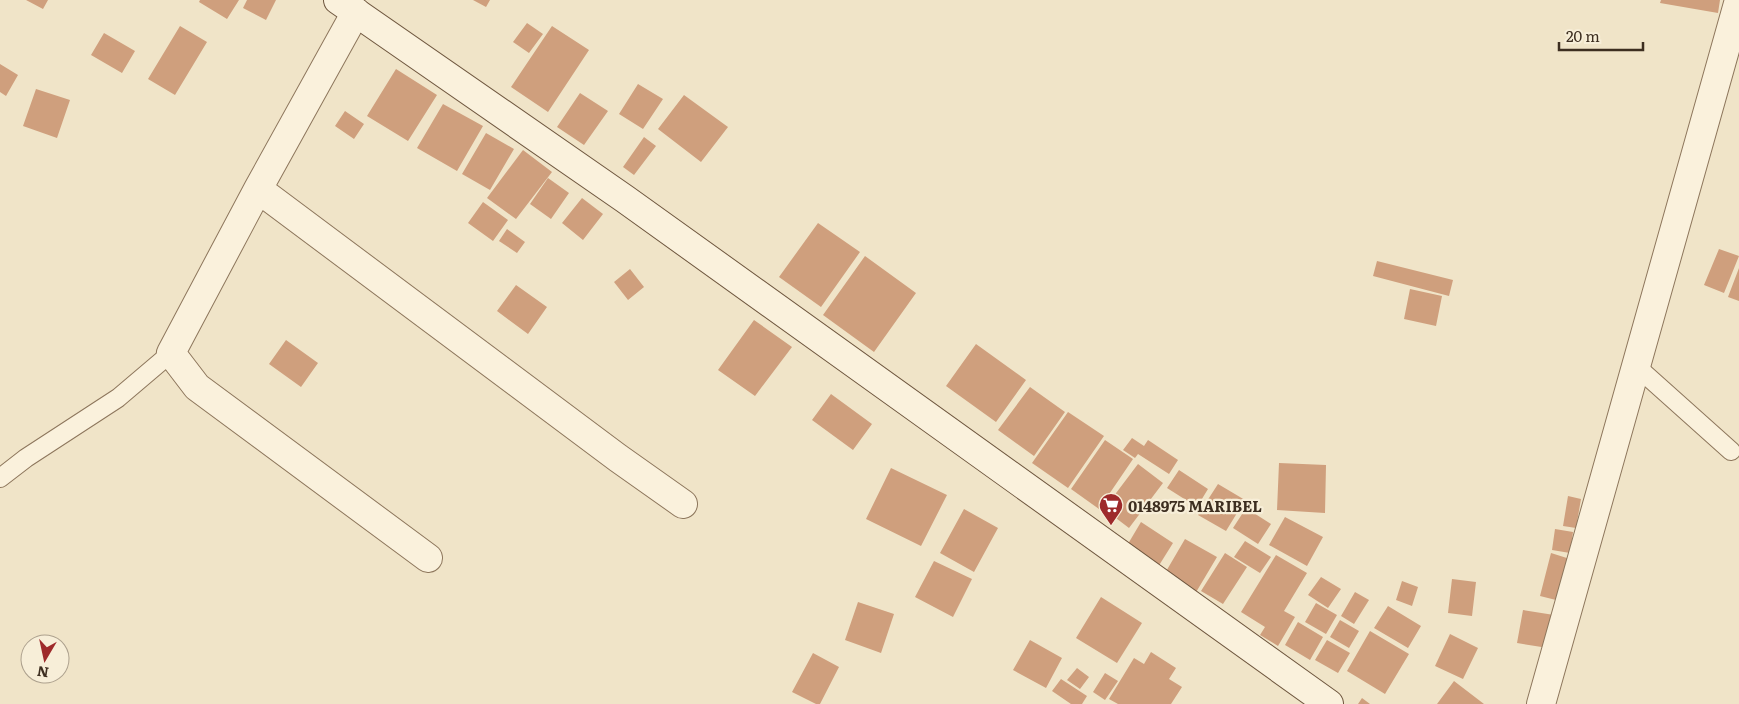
<svg xmlns="http://www.w3.org/2000/svg" width="1739" height="704" viewBox="0 0 1739 704" font-family="Literata,serif">
	<style>
		.building { fill: #cf9f7d }
		.lines { fill: none; stroke-linecap: round; stroke-linejoin: round }
		.lane-casing { stroke: #8d765c; stroke-width: 20 }
		.street-casing { stroke: #8d765c; stroke-width: 30 }
		.secondary-casing { stroke: #6f573f; stroke-width: 30 }
		.lane { stroke: #faf1dc; stroke-width: 18 }
		.street { stroke: #faf1dc; stroke-width: 28 }
		.secondary { stroke: #faf1dc; stroke-width: 28 }
		.labels { text-anchor: middle; dominant-baseline: central; stroke-width: 4.5; stroke-linejoin: round; paint-order: stroke }
		.poi-label { font-size: 15px; font-weight: bold; fill: #3d2e20; stroke: #f7eed8; text-anchor: start }
	</style>
	<rect width="100%" height="100%" fill="#f0e4c8"/>
	<path class="building" d="M26,0H48L43,9Z
		M200,0H239L227,19L199,2Z
		M247,0H276L266,20L243,8Z
		M473,0H490L486,7Z
		M1661,0H1720L1718,13L1660,3Z
		M527,23L543,34L529,53L513,42Z
		M180,26L207,42L175,95L148,79Z
		M552,26L589,50L548,112L511,87Z
		M104,33L135,51L122,73L91,55Z
		M0,64L18,75L6,96L0,92Z
		M396,69L437,95L408,141L367,116Z
		M638,84L663,99L643,129L619,114Z
		M36,89L70,100L57,138L23,126Z
		M580,93L608,111L584,145L557,127Z
		M684,95L728,127L701,162L658,129Z
		M443,104L483,126L457,171L417,148Z
		M345,111L364,124L354,139L335,126Z
		M486,133L514,149L490,190L462,174Z
		M644,137L656,146L634,175L623,167Z
		M523,150L552,172L516,219L487,198Z
		M548,178L569,193L551,219L530,204Z
		M582,198L603,214L583,240L562,223Z
		M483,202L508,220L493,241L468,223Z
		M818,223L860,252L821,307L779,277Z
		M507,229L525,242L517,253L499,241Z
		M1719,249L1739,256L1724,293L1704,285Z
		M865,256L916,293L874,352L823,315Z
		M1377,261L1453,280L1449,296L1373,276Z
		M1739,268V301L1728,297Z
		M630,269L644,287L628,300L614,282Z
		M516,285L547,307L528,334L497,311Z
		M1410,289L1442,296L1436,326L1404,319Z
		M754,320L792,347L755,396L718,370Z
		M286,340L318,363L301,387L269,364Z
		M976,344L1026,380L996,422L946,386Z
		M1030,387L1065,412L1034,456L998,430Z
		M831,394L872,424L853,450L812,420Z
		M1068,412L1104,436L1068,488L1032,463Z
		M1132,438L1144,446L1148,440L1178,460L1169,474L1138,454L1135,458L1123,450Z
		M1105,440L1133,459L1099,509L1071,489Z
		M1279,463L1326,465L1325,513L1277,510Z
		M1138,464L1163,483L1129,528L1104,509Z
		M891,468L947,495L921,546L866,519Z
		M1179,470L1208,489L1197,507L1167,488Z
		M1218,484L1245,500L1226,531L1198,515Z
		M1568,496L1581,499L1576,528L1563,526Z
		M1246,508L1271,524L1258,544L1233,528Z
		M964,509L998,528L974,572L940,553Z
		M1285,517L1323,537L1307,566L1269,545Z
		M1141,522L1173,543L1153,575L1122,554Z
		M1555,529L1573,532L1570,553L1552,550Z
		M1185,539L1217,557L1192,599L1161,580Z
		M1245,541L1271,557L1260,573L1234,557Z
		M1225,553L1247,567L1223,604L1201,591Z
		M1551,553L1570,559L1560,601L1540,596Z
		M1276,555L1307,573L1284,611L1295,617L1278,646L1260,635L1265,627L1241,612Z
		M934,561L972,579L953,617L915,597Z
		M1321,577L1341,589L1328,608L1308,595Z
		M1452,579L1476,582L1472,616L1448,613Z
		M1402,581L1418,587L1412,606L1396,600Z
		M1355,592L1369,600L1354,624L1341,616Z
		M1101,597L1142,623L1117,663L1076,638Z
		M858,602L894,614L881,653L845,640Z
		M1316,603L1337,615L1326,634L1305,622Z
		M1388,606L1421,626L1408,648L1374,628Z
		M1523,610L1554,615L1548,648L1517,643Z
		M1340,620L1359,631L1349,648L1330,637Z
		M1298,622L1323,637L1310,660L1285,645Z
		M1370,631L1409,654L1385,694L1347,671Z
		M1450,634L1478,648L1463,679L1435,666Z
		M1030,640L1062,658L1046,688L1013,670Z
		M1327,640L1350,653L1338,673L1315,660Z
		M1151,652L1176,668L1169,679L1182,687L1171,704H1118L1109,699L1134,658L1144,664Z
		M813,653L839,667L820,704H816L792,692Z
		M1077,668L1089,677L1080,689L1067,680Z
		M1105,673L1118,681L1105,700L1093,692Z
		M1061,679L1087,696L1082,704H1071L1052,691Z
		M1454,681L1484,704H1437Z
		M1362,698L1370,704H1358Z"/>
	<g class="lines">
		<g class="lane-casing">
			<path id="lane" d="M1636,366L1731,451
				M0,478L26,458L118,398L171,353"/>
		</g>
		<g class="street-casing">
			<path id="street" d="M356,12L258,189L171,353L197,387L428,558
				M258,189L618,458L683,504
				M1541,704L1739,0"/>
		</g>
		<g class="secondary-casing">
			<path id="secondary" d="M338,0L625,199L1329,704"/>
		</g>
		<use href="#lane" class="lane"/>
		<use href="#street" class="street"/>
		<use href="#secondary" class="secondary"/>
	</g>
	<defs>
		<g id="supermarket-pin" transform="scale(1.25)"><path d="M0 17L-7.5 6A9.5 9.5 0 1 1 7.5 6Z" fill="#9e2a2b" stroke="#f7eed8"/><path d="M-6-5.5h2.5l.6 2H6L4.5 2H-2.5L-4.4-4H-6ZM-1.5 3.2a1.3 1.3 0 1 0 .1 0ZM3 3.2a1.3 1.3 0 1 0 .1 0Z" fill="#fff"/></g>
	</defs>
	<g fill-rule="evenodd">
		<use href="#supermarket-pin" x="1111" y="505"/>
	</g>
	<g class="labels">
		<g class="poi-label">
			<text x="1128" y="505">0148975 MARIBEL</text>
		</g>
	</g>
	<g transform="translate(45 659) rotate(189)"><circle r="24" fill="#f7eed8" stroke="#ada18e"/>
	<path d="M0-4L9 19L0 12L-9 19Z" fill="#9e2a2b"/>
	<text y="-8" font-size="14" font-weight="bold" text-anchor="middle" fill="#3d2e20">N</text>
	</g>
	<path d="M1559 42v8h84v-8" fill="none" stroke="#3d2e20" stroke-width="2.5"/>
	<text x="1566" y="42" font-size="15" fill="#3d2e20" stroke="#f7eed8" stroke-width="4" paint-order="stroke">20 m</text>
</svg>
